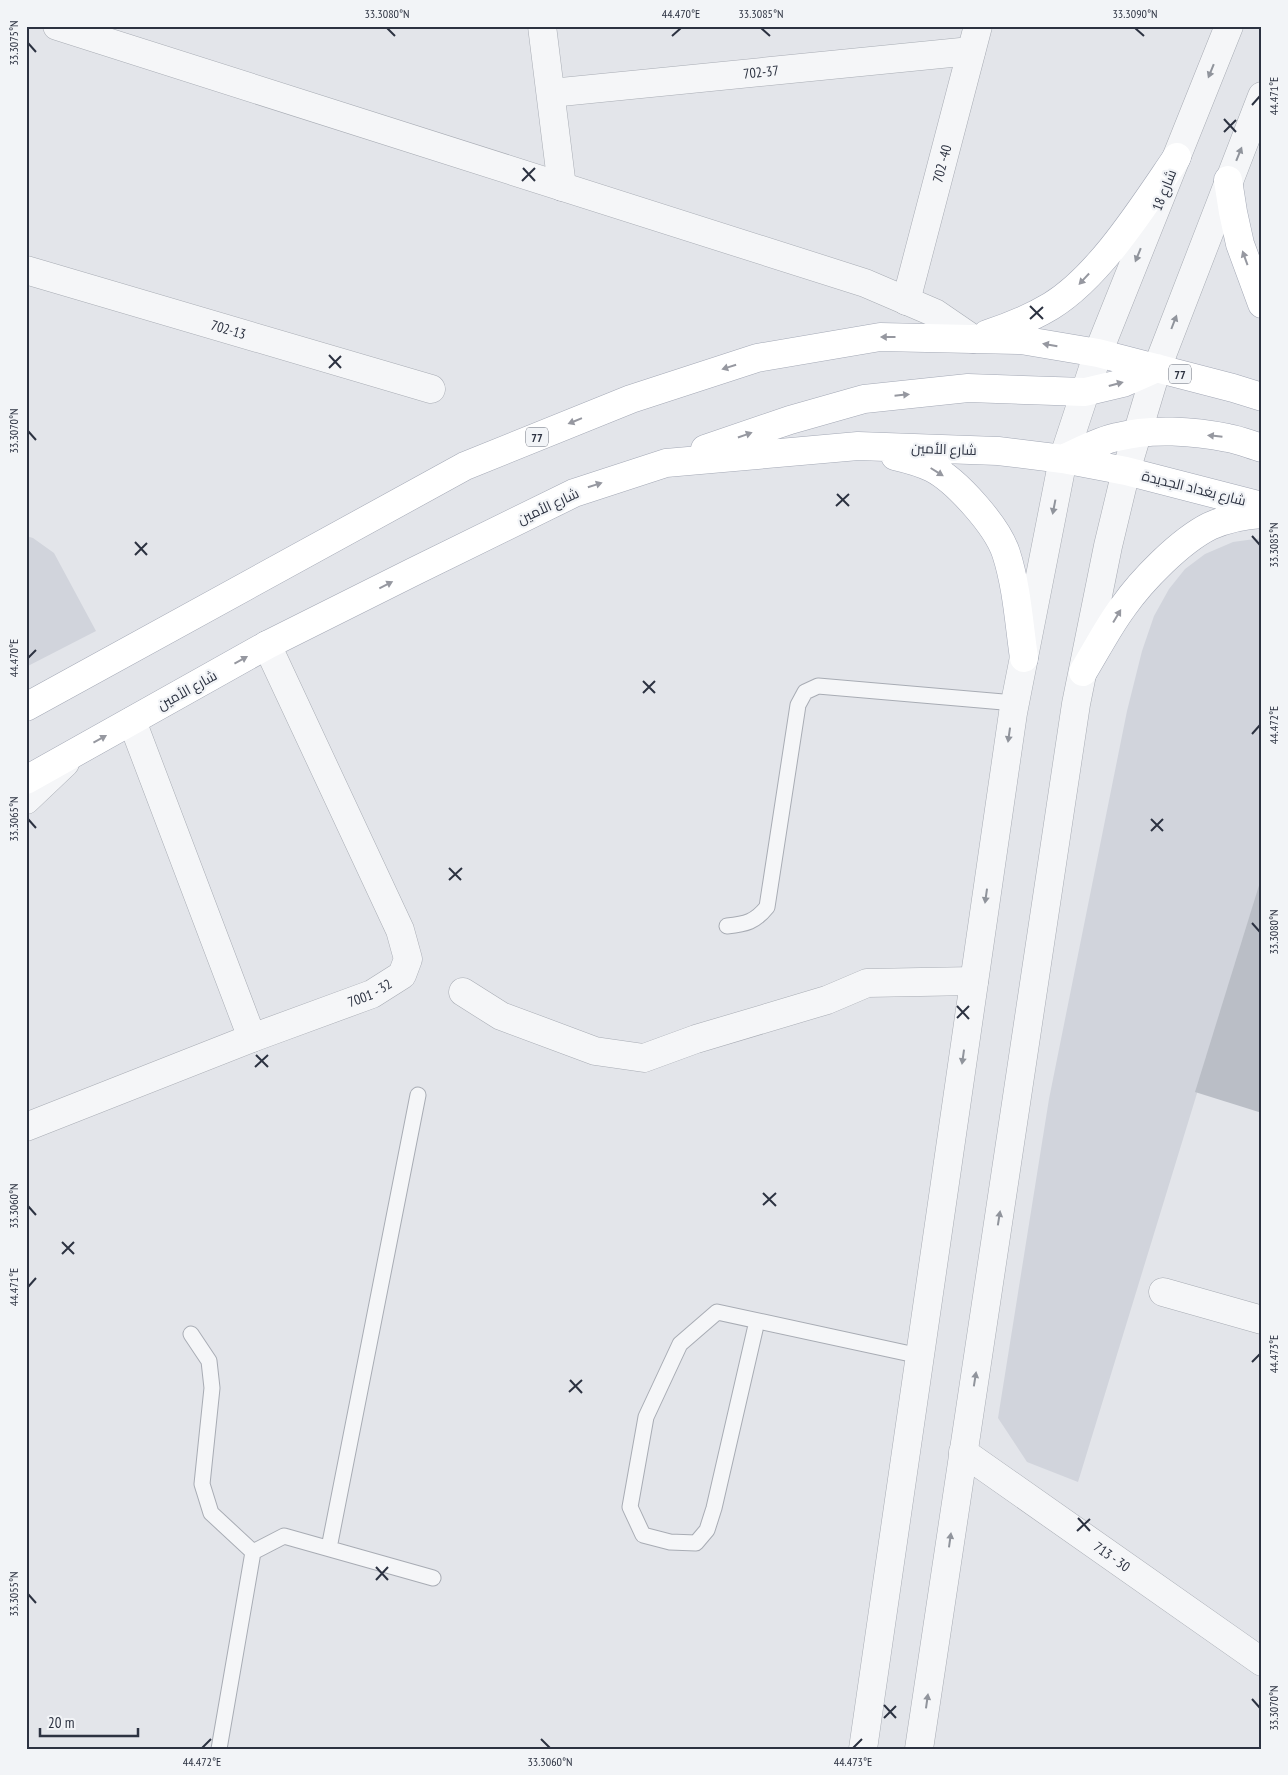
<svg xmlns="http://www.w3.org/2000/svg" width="1288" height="1775" viewBox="0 0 1288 1775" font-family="'PT Sans Narrow',Cairo,sans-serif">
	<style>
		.built { fill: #d1d4dc }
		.building { fill: #babec6 }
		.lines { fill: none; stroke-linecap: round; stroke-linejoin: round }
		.service-casing { stroke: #a8acb4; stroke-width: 17 }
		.minor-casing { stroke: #a8acb4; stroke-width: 29 }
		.tertiary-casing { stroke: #a8acb4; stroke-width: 29 }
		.primary-casing { stroke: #a3a8b5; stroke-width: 29 }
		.service { stroke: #f5f6f8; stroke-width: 15 }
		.minor { stroke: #f5f6f8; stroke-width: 28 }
		.tertiary { stroke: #f5f6f8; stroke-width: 28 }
		.primary { stroke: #fff; stroke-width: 28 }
		.oneway { fill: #90949c }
		.oneway2 { fill: #9698a0 }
		.ticks { fill: none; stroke: #2c3241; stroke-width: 2 }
		.labels { text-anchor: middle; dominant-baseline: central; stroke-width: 4.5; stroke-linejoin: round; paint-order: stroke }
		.shield { fill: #f2f4f7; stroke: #676c78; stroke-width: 1 }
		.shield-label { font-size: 12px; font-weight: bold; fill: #2c3241 }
		.street-label { font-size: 14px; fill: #2c3241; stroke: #f2f4f7 }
		.neatline { fill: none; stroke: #2c3241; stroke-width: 2 }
		.ticks-label { font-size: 12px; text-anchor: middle; fill: #2c3241 }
	</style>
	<rect width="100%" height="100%" fill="#e3e5ea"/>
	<path class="built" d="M26,536L33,538L54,553L96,631L26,667Z
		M1262,538V881L1078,1482L1027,1462L998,1418L1049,1099L1127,711L1142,651L1154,616L1169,589L1185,569L1205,554L1233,542Z"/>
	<path class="building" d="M1261,879H1262V1113L1195,1092Z"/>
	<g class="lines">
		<g class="service-casing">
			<path id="service" d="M727,926C746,924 755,922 767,907L798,705L805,692L818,686L1015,703
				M757,1321L714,1508L707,1530L696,1543L670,1542L643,1535L630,1507L646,1417L680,1344L717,1312L920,1356
				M191,1334L209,1361L212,1388L202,1484L211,1513L253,1552
				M329,1548L418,1095
				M219,1749L253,1552L284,1536L433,1578"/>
		</g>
		<g class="minor-casing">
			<g id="minor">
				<path d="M57,26L865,283L935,313L973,339"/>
				<path d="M542,26L562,187"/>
				<path id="s1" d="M551,93L971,51"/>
				<path id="s2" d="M26,270L431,389"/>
				<path id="s3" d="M906,301L978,26"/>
				<path d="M132,721L252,1038"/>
				<path d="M463,992L501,1016L595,1051L644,1058L696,1039L827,1000L867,983L974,981"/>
				<path id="s4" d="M26,1127L252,1038L372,994L402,975L408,959L400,930L267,645"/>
				<path d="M1163,1292L1262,1320"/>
				<path id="s5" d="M963,1452L1262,1662"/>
			</g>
		</g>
		<g class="tertiary-casing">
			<path id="tertiary" d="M26,800L65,763
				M863,1749L1013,713L1063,459L1098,353L1229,26
				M919,1749L1076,704L1108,546L1126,471L1157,368L1262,96"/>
		</g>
		<g class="primary-casing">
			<path id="primary" d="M1228,180L1233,212L1240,244L1262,304
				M987,334C1009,327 1031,318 1051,306C1100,276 1144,205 1177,157
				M705,449L790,420L864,399L968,388L1085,392L1123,383L1157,368
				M895,456C908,459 920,462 932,468C957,481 997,526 1006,553C1017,587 1019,624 1024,658
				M1063,459C1081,451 1098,441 1117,437C1151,428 1194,431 1228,438C1240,440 1251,445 1262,448
				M1083,672C1096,651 1108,627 1123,607C1142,580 1180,541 1210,526C1226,519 1244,515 1262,514
				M26,707L465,466L631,399L757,358L880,337L1021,340L1098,353L1233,388L1262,397
				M26,780L267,645L413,572L574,493L666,463L858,446L998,451L1063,459L1126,471L1262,506"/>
		</g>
		<use href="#service" class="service"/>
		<use href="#minor" class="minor"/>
		<use href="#tertiary" class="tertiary"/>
		<use href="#primary" class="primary"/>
	</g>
	<defs><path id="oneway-solid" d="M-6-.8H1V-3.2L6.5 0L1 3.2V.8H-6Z" transform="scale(1.25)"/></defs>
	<g class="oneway">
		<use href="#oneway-solid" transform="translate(1211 71) rotate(112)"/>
		<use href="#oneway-solid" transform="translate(1239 154) rotate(-68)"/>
		<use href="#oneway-solid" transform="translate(1138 255) rotate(112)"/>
		<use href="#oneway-solid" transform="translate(1174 322) rotate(-69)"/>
		<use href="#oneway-solid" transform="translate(1054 507) rotate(101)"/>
		<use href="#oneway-solid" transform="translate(1009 735) rotate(98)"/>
		<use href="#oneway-solid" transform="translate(986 896) rotate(98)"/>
		<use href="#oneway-solid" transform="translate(963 1057) rotate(98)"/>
		<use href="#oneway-solid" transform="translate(999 1218) rotate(-81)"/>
		<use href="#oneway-solid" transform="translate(975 1379) rotate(-81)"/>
		<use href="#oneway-solid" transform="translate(950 1540) rotate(-82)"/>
		<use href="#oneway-solid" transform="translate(927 1701) rotate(-82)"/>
	</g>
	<g class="oneway2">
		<use href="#oneway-solid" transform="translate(1245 258) rotate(-110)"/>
		<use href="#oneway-solid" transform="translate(1084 279) rotate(133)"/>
		<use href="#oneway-solid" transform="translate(888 337) rotate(-180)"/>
		<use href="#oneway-solid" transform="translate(1050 345) rotate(-170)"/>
		<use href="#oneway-solid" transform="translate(729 367) rotate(162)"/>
		<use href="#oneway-solid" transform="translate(1116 384) rotate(-15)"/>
		<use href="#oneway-solid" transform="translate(902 395) rotate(-6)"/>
		<use href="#oneway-solid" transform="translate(575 421) rotate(158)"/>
		<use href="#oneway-solid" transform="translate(745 435) rotate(-19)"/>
		<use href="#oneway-solid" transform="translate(1215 436) rotate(-174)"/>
		<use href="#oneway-solid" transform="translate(937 472) rotate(32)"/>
		<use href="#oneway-solid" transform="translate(595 485) rotate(-18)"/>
		<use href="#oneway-solid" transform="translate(386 585) rotate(-27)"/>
		<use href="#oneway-solid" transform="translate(1117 616) rotate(-59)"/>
		<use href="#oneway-solid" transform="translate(241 660) rotate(-29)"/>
		<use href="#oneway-solid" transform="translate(100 739) rotate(-29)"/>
	</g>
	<path class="ticks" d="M387,28L395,36M761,28L770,36M1135,28L1144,36M672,36L681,28M28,43L36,52M1252,105L1260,96M1224,119L1236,132M1224,132L1236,120M523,168L535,181M522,181L535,168M1030,306L1043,319M1030,319L1043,307M329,355L341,368M329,368L341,356M28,431L36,440M837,494L849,506M836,506L849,494M1252,536L1260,545M135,542L147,555M135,555L147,543M28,658L36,650M643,681L655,693M643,693L655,681M1252,734L1260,725M28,819L36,828M1151,819L1163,831M1151,831L1163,819M449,868L461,880M449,880L462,868M1252,923L1260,932M957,1006L969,1019M957,1018L969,1006M256,1055L268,1067M255,1067L268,1055M763,1193L776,1206M763,1205L776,1193M28,1206L36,1215M62,1242L74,1254M62,1254L74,1242M28,1287L36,1278M1252,1362L1260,1354M570,1380L582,1393M569,1392L582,1380M1078,1518L1090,1531M1077,1531L1090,1519M376,1567L388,1580M376,1580L388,1567M28,1594L36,1603M1252,1699L1260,1708M884,1705L896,1718M884,1718L896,1706M541,1739L550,1748M202,1748L211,1739M853,1748L862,1739"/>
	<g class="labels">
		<g class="shield">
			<rect x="1169" y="364.5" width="22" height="19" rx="4"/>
			<rect x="526" y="427.5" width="22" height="19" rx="4"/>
		</g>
		<g class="shield-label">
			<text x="1180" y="374">77</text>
			<text x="537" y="437">77</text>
		</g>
		<g class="street-label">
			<text stroke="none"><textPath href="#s1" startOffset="211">702-37</textPath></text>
			<text stroke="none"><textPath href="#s3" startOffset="142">702 -40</textPath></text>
			<text transform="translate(1164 190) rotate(-68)">شارع 18</text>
			<text stroke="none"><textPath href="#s2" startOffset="211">702-13</textPath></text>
			<text transform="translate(944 449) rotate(2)">شارع الأمين</text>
			<text transform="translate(1194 488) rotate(14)">شارع بغداد الجديدة</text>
			<text transform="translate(548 506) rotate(-25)">شارع الأمين</text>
			<text transform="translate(187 690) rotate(-29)">شارع الأمين</text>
			<text stroke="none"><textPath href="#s4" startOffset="369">7001 - 32</textPath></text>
			<text stroke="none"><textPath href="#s5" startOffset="182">713 - 30</textPath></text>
		</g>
	</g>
	<rect width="1288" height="1775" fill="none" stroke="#f2f4f7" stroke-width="55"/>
	<path d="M40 1728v8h98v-8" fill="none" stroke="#2c3241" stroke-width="2.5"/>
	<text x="48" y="1728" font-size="15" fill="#2c3241" stroke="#f2f4f7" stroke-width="4" paint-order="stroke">20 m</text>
	<rect x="28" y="28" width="1232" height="1720" class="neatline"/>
	<g class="ticks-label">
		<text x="387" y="18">33.3080°N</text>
		<text x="681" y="18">44.470°E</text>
		<text x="761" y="18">33.3085°N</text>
		<text x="1135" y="18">33.3090°N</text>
		<text transform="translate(14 43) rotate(-90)" y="4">33.3075°N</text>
		<text transform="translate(1274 96) rotate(-90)" y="4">44.471°E</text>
		<text transform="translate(14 431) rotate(-90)" y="4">33.3070°N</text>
		<text transform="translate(1274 545) rotate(-90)" y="4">33.3085°N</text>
		<text transform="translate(14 658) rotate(-90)" y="4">44.470°E</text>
		<text transform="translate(1274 725) rotate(-90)" y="4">44.472°E</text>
		<text transform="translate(14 819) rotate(-90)" y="4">33.3065°N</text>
		<text transform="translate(1274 932) rotate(-90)" y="4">33.3080°N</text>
		<text transform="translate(14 1206) rotate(-90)" y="4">33.3060°N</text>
		<text transform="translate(14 1287) rotate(-90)" y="4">44.471°E</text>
		<text transform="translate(1274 1354) rotate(-90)" y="4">44.473°E</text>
		<text transform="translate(14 1594) rotate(-90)" y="4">33.3055°N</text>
		<text transform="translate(1274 1708) rotate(-90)" y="4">33.3070°N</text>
		<text x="202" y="1766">44.472°E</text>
		<text x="550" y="1766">33.3060°N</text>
		<text x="853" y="1766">44.473°E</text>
	</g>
</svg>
